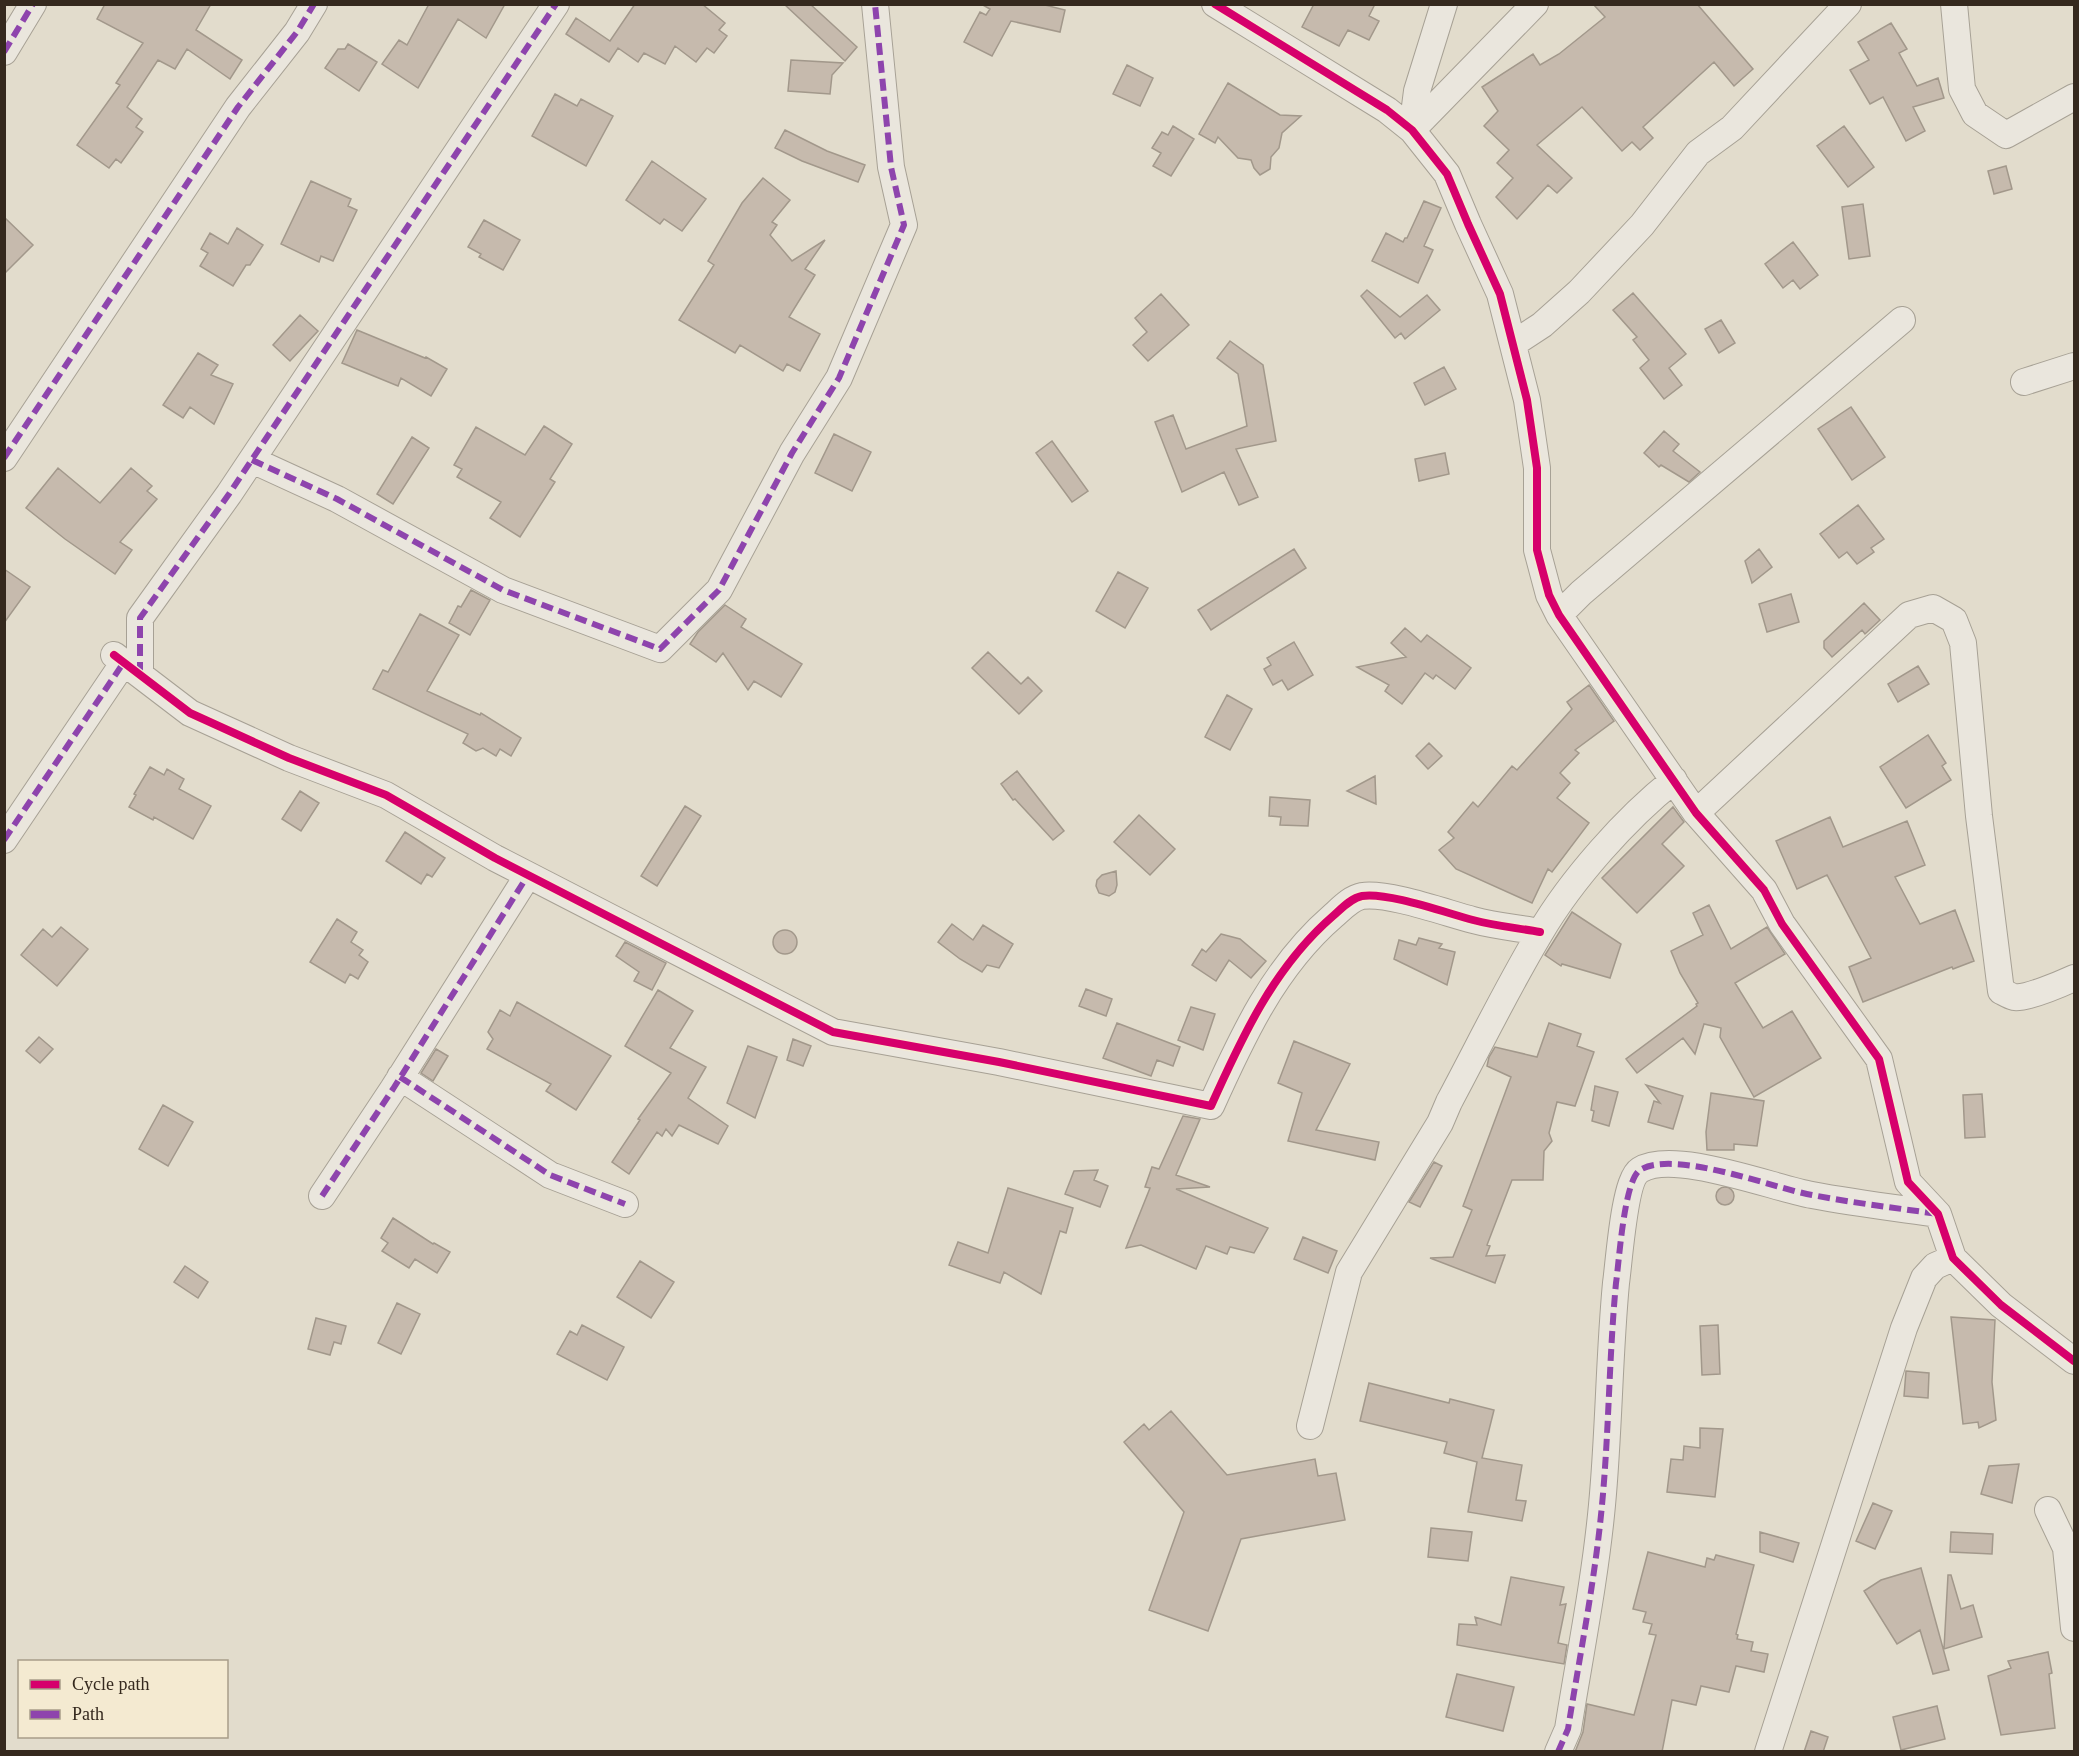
<svg xmlns="http://www.w3.org/2000/svg" width="2079" height="1756" viewBox="0 0 2079 1756" font-family="Georgia,serif">
	<style>
		.building { fill: #c6baad; stroke: #a2988b; stroke-width: 1.5 }
		.lines { fill: none; stroke-linecap: round; stroke-linejoin: round }
		.minor-casing { stroke: #a7a195; stroke-width: 28 }
		.minor { stroke: #eae6dd; stroke-width: 26 }
		.quiet { stroke: #8e44ad; stroke-width: 6; stroke-dasharray: 12 6; stroke-linecap: butt }
		.cycleway-casing { stroke: #f4ead1; stroke-width: 11 }
		.cycleway { stroke: #d6006c; stroke-width: 8 }
	</style>
	<rect width="100%" height="100%" fill="#e2dccc"/>
	<path class="building" d="M105,4H211L196,30L242,60L230,79L187,49L175,69L158,60L127,107L142,119L136,127L143,132L121,163L116,159L109,168L77,145L120,85L116,83L143,43L97,19Z
		M429,4H505L486,38L458,19L418,88L382,64L399,40L407,45Z
		M635,4H702L725,23L719,30L727,36L714,53L707,48L696,62L675,46L665,64L644,53L638,62L618,48L609,62L566,34L576,18L610,41Z
		M784,4H810L857,47L845,61Z
		M981,4H1041L1065,10L1060,32L1011,21L992,56L964,42L980,12L986,15L990,9Z
		M1314,4H1375L1369,16L1379,21L1369,40L1348,30L1339,46L1302,27Z
		M1593,4H1697L1753,69L1734,86L1714,62L1643,127L1653,138L1640,150L1632,142L1622,151L1582,107L1537,145L1572,178L1557,193L1548,185L1517,219L1496,197L1513,178L1497,163L1509,150L1484,126L1498,111L1482,87L1533,54L1540,65L1559,54L1605,17Z
		M1891,23L1907,49L1899,53L1917,86L1938,78L1944,98L1913,107L1925,131L1906,141L1883,97L1870,104L1850,70L1869,60L1858,42Z
		M348,44L377,62L359,91L325,68L338,49H345Z
		M791,60L843,63L832,75L830,94L788,91Z
		M1127,65L1153,78L1140,106L1113,94Z
		M1228,83L1280,115L1301,116L1282,133L1279,148L1271,157L1270,169L1260,175L1254,168L1251,160L1238,158L1218,137L1215,143L1199,134Z
		M555,94L577,106L581,99L613,116L586,166L532,136Z
		M1173,126L1194,139L1171,176L1153,166L1161,153L1152,148L1162,132L1168,135Z
		M1844,126L1874,167L1848,187L1817,146Z
		M785,130L827,151L865,165L858,182L802,161L775,148Z
		M652,161L706,199L682,231L664,219L660,224L626,200Z
		M2006,166L2012,189L1994,194L1988,171Z
		M763,178L790,200L772,222L777,225L770,235L792,261L825,240L805,269L815,275L789,317L820,334L800,371L787,364L783,371L740,345L735,353L679,320L714,265L708,261L742,203Z
		M311,181L351,199L348,206L357,210L333,261L321,256L319,262L281,244Z
		M1424,201L1441,208L1424,246L1433,250L1418,283L1372,261L1386,233L1403,242L1405,238H1407Z
		M1863,204L1870,256L1849,259L1842,207Z
		M4,217L33,245L4,274Z
		M484,220L520,240L503,270L479,257L481,254L468,247Z
		M237,228L263,245L250,265H246L233,286L200,266L208,253L201,249L210,233L228,244Z
		M1793,242L1818,275L1800,289L1793,280L1783,288L1765,264Z
		M1367,290L1400,317L1427,295L1440,310L1405,339L1401,333L1395,338L1361,296Z
		M1633,293L1686,354L1669,368L1682,385L1664,399L1640,368L1649,360L1633,340L1637,337L1613,310Z
		M1161,294L1189,325L1148,361L1133,345L1147,332L1135,318Z
		M300,315L318,331L290,361L273,345Z
		M1721,320L1735,343L1719,353L1705,329Z
		M357,330L425,358L426,357L447,369L431,396L401,378L398,386L342,363Z
		M1230,341L1263,365L1276,441L1236,449L1258,497L1239,505L1224,472L1182,492L1155,422L1173,415L1186,449L1247,426L1238,374L1217,358Z
		M198,353L218,365L211,375L233,384L214,424L190,407L183,418L163,405Z
		M1444,367L1456,389L1425,405L1414,383Z
		M1851,407L1885,457L1852,480L1818,429Z
		M544,426L572,444L550,479L555,482L520,537L490,518L501,502L457,477L462,469L454,465L476,427L525,455Z
		M1664,431L1679,444L1673,451L1700,472L1689,482L1661,465L1659,467L1644,453Z
		M834,434L871,452L852,491L815,473Z
		M412,437L429,448L393,504L377,494Z
		M1052,441L1088,491L1072,502L1036,453Z
		M1445,453L1449,474L1419,481L1415,459Z
		M58,468L100,503L131,468L152,486L147,491L157,499L120,542L132,550L115,574L65,539L26,508Z
		M1858,505L1884,539L1871,548L1874,552L1857,564L1847,552L1839,558L1820,534Z
		M1294,549L1306,568L1211,630L1198,610Z
		M1759,549L1772,567L1752,583L1745,561Z
		M4,569L30,587L4,623Z
		M1118,572L1148,588L1125,628L1096,611Z
		M471,590L490,600L470,635L449,623L458,606L461,607Z
		M1791,594L1799,622L1767,632L1759,604Z
		M1864,603L1880,620L1865,634L1862,630L1832,657L1824,648V641Z
		M725,605L746,619L741,627L802,664L781,697L754,681L748,690L723,653L716,662L690,644L698,632Z
		M420,614L459,635L427,691L480,715L481,713L521,738L511,756L500,749L496,756L483,748L476,751L463,743L468,734L373,689L383,670L388,672Z
		M1405,628L1421,642L1427,635L1471,668L1455,689L1436,675L1433,679L1425,673L1402,704L1385,691L1389,685L1357,667L1406,657L1391,643Z
		M1294,642L1313,675L1288,690L1282,680L1273,685L1264,669L1271,665L1267,658Z
		M988,652L1021,684L1028,677L1042,691L1019,714L972,668Z
		M1918,666L1929,684L1898,702L1888,684Z
		M1589,685L1614,721L1575,750L1579,753L1560,773L1570,783L1557,798L1589,823L1552,872L1548,869L1532,903L1456,869L1439,850L1454,838L1448,832L1473,802L1478,807L1512,766L1517,770L1572,709L1567,702Z
		M1227,695L1252,709L1230,750L1205,737Z
		M1928,735L1946,763L1942,766L1951,780L1906,808L1880,767Z
		M1429,743L1442,756L1428,769L1416,756Z
		M150,767L164,775L167,769L184,779L179,789L211,806L193,839L154,817L153,820L129,807L136,795L134,794Z
		M1017,771L1064,831L1053,840L1015,799L1013,800L1001,784Z
		M1375,776L1376,804L1347,791Z
		M300,791L319,803L301,831L282,819Z
		M1270,797L1310,800L1308,826L1280,825L1281,817L1269,816Z
		M685,806L701,816L657,886L641,876Z
		M1673,807L1684,822L1662,844L1684,866L1637,913L1602,878Z
		M1139,815L1175,849L1150,875L1114,842Z
		M1830,817L1843,847L1907,821L1925,865L1895,877L1920,924L1955,910L1974,961L1953,969L1952,967L1863,1002L1849,967L1871,958L1827,875L1797,889L1776,841Z
		M405,832L445,858L432,877L427,874L421,884L386,861Z
		M1116,871L1117,885L1115,892L1109,896L1099,893L1096,886L1097,880L1102,875Z
		M1709,905L1731,949L1767,927L1785,954L1735,983L1763,1028L1792,1011L1821,1058L1754,1097L1720,1037L1721,1028L1704,1024L1695,1054L1683,1038L1637,1073L1626,1059L1697,1006L1696,1004L1698,1003L1680,973L1671,951L1703,935L1693,913Z
		M1572,912L1621,944L1610,978L1562,964L1561,966L1545,955Z
		M337,919L357,932L351,942L363,950L359,955L368,962L358,979L350,974L345,983L310,962Z
		M952,924L973,940L983,925L1013,944L999,968L987,965L982,972L960,959L938,942Z
		M61,927L88,949L57,986L21,955L43,929L52,937Z
		M773 942a12 12 0 1 1 24 0a12 12 0 1 1-24 0Z
		M1221,934L1240,939L1266,961L1251,978L1229,960L1216,981L1192,965L1202,949L1206,952Z
		M1419,938L1442,944L1439,948L1455,952L1447,985L1394,959L1399,940L1416,945Z
		M625,942L666,963L652,990L634,981L639,972L616,956Z
		M1086,989L1112,999L1106,1016L1079,1006Z
		M658,990L693,1011L670,1048L706,1067L688,1098L728,1126L718,1144L679,1125L672,1136L666,1129L662,1136L657,1132L629,1174L612,1162L640,1120L638,1119L671,1073L625,1046Z
		M517,1002L611,1056L576,1110L546,1091L551,1084L487,1049L493,1039L488,1032L500,1010L510,1016Z
		M1191,1007L1215,1014L1203,1050L1178,1040Z
		M1117,1023L1180,1047L1173,1066L1157,1060L1151,1076L1103,1058Z
		M1549,1023L1581,1034L1577,1046L1594,1052L1575,1106L1557,1102L1549,1133L1552,1141L1544,1151L1543,1180H1512L1487,1245L1490,1246L1486,1256L1505,1255L1495,1283L1430,1258L1453,1257L1472,1210L1463,1206L1511,1077L1487,1066L1489,1057L1495,1047L1537,1057Z
		M39,1037L53,1049L40,1063L26,1051Z
		M793,1039L811,1046L803,1066L787,1060Z
		M1294,1041L1350,1064L1316,1130L1379,1142L1375,1160L1288,1141L1302,1093L1278,1083Z
		M748,1046L777,1057L755,1118L727,1103Z
		M436,1049L448,1056L433,1081L421,1073Z
		M1646,1085L1683,1096L1673,1129L1648,1122L1654,1101L1660,1103Z
		M1595,1086L1618,1092L1609,1126L1592,1121L1594,1111L1591,1110Z
		M1711,1093L1764,1101L1757,1146L1734,1144V1150H1707L1706,1132Z
		M1982,1094L1985,1137L1965,1138L1963,1095Z
		M163,1105L193,1122L168,1166L139,1149Z
		M1183,1116L1200,1119L1176,1175L1210,1187L1176,1189L1268,1228L1254,1253L1230,1247L1227,1254L1206,1246L1196,1269L1141,1245L1126,1248L1150,1188L1145,1187L1152,1167L1159,1169Z
		M1434,1162L1442,1166L1420,1207L1409,1202Z
		M1098,1170L1094,1180L1108,1186L1100,1207L1065,1194L1074,1171Z
		M1716 1196a9 9 0 1 1 18 0a9 9 0 1 1-18 0Z
		M1008,1188L1073,1208L1066,1233L1060,1231L1041,1294L1004,1272L1000,1283L949,1265L958,1242L988,1253Z
		M393,1218L433,1244L434,1243L450,1252L437,1273L415,1259L409,1268L382,1251L388,1243L381,1238Z
		M1303,1237L1337,1251L1328,1273L1294,1259Z
		M640,1261L674,1282L651,1318L617,1297Z
		M185,1266L208,1282L198,1298L174,1282Z
		M397,1303L420,1314L401,1354L378,1343Z
		M1951,1317L1995,1320L1992,1382L1996,1420L1979,1428L1978,1422L1963,1424Z
		M316,1318L346,1326L341,1344L334,1342L330,1355L308,1349Z
		M582,1325L624,1347L607,1380L557,1354L570,1331L577,1335Z
		M1718,1325L1720,1374L1702,1375L1700,1326Z
		M1906,1371L1929,1373L1928,1398L1904,1396Z
		M1369,1383L1449,1403L1450,1399L1494,1410L1482,1458L1522,1465L1516,1500L1526,1501L1522,1521L1468,1512L1477,1462L1444,1453L1447,1442L1360,1421Z
		M1171,1411L1227,1475L1315,1459L1318,1476L1336,1473L1345,1520L1241,1539L1208,1631L1149,1610L1184,1512L1124,1442L1144,1424L1149,1430Z
		M1700,1428L1723,1429L1715,1497L1667,1492L1671,1459L1683,1460L1684,1446L1700,1448Z
		M2019,1464L2012,1503L1981,1494L1989,1466Z
		M1873,1503L1892,1511L1875,1549L1856,1541Z
		M1431,1528L1472,1532L1468,1561L1428,1557Z
		M1760,1532L1799,1543L1793,1562L1760,1552Z
		M1951,1532L1993,1534L1992,1554L1950,1552Z
		M1648,1552L1705,1567L1707,1558L1714,1560L1716,1555L1754,1565L1736,1634L1738,1635L1737,1639L1753,1642L1751,1651L1768,1654L1764,1672L1736,1666L1729,1692L1701,1686L1696,1705L1672,1700L1662,1752H1575L1583,1732L1587,1704L1634,1715L1656,1635L1649,1634L1652,1624L1643,1622L1646,1612L1633,1609Z
		M1921,1568L1949,1670L1933,1674L1920,1630L1897,1644L1864,1591L1881,1580Z
		M1948,1575H1951L1961,1609L1973,1605L1982,1637L1944,1649Z
		M1511,1577L1564,1587L1560,1605L1566,1604L1558,1643L1567,1645L1564,1664L1457,1645L1459,1624L1477,1625L1475,1617L1501,1625Z
		M2048,1652L2052,1673L2049,1674L2055,1728L2001,1735L1988,1676L2011,1668L2008,1661Z
		M1457,1674L1514,1687L1503,1731L1446,1717Z
		M1937,1706L1945,1739L1901,1750L1893,1717Z
		M1811,1731L1828,1737L1823,1752H1804Z"/>
	<g class="lines">
		<g class="minor-casing">
			<path id="minor" d="M1215,4L1387,110L1412,130L1447,174L1468,224L1500,294L1527,400L1537,468V550L1549,595L1559,615L1696,813L1764,890L1782,924L1879,1059L1908,1182L1938,1214L1953,1258L2001,1305L2074,1361
				M1954,4L1962,89L1975,114L2006,135L2074,97
				M4,52L33,4
				M1412,130L1535,4
				M1412,130L1417,91L1444,4
				M1513,344L1542,325L1579,292L1642,225L1698,153L1732,128L1848,4
				M2024,382L2074,366
				M4,458L238,107L297,32L314,4
				M252,460L337,499L503,590L660,649L719,590L792,453L839,378L904,225L891,167L875,4
				M1559,615L1581,593L1902,320
				M114,655L190,713L289,758L386,795L495,858L833,1032L999,1062L1211,1106C1242,1037 1274,967 1333,916C1341,909 1351,898 1362,896C1388,892 1446,913 1473,920C1495,926 1518,928 1540,932
				M140,674V618L229,494L556,4
				M1696,813L1909,615L1933,608L1954,620L1963,643L1979,816L2001,991C2005,993 2010,996 2014,997C2026,999 2063,983 2074,978
				M4,840L124,662
				M400,1077L550,1175L625,1204
				M322,1196L393,1089L528,875
				M1310,1426L1349,1272L1440,1123L1449,1102C1479,1046 1507,988 1540,933C1571,880 1626,818 1674,780
				M2048,1510L2066,1548L2074,1545
				M2066,1548L2074,1628
				M1558,1752L1568,1729C1580,1654 1595,1580 1602,1505C1609,1431 1609,1357 1616,1283C1619,1263 1624,1180 1640,1170C1674,1149 1773,1188 1812,1195C1854,1203 1896,1208 1938,1214
				M1768,1752L1904,1328L1924,1278L1935,1266L1953,1258"/>
		</g>
		<use href="#minor" class="minor"/>
		<path class="quiet" d="M4,52L33,4
			M4,458L238,107L297,32L314,4
			M252,460L337,499L503,590L660,649L719,590L792,453L839,378L904,225L891,167L875,4
			M140,674V618L229,494L556,4
			M4,840L124,662
			M400,1077L550,1175L625,1204
			M322,1196L393,1089L528,875
			M1558,1752L1568,1729C1580,1654 1595,1580 1602,1505C1609,1431 1609,1357 1616,1283C1619,1263 1624,1180 1640,1170C1674,1149 1773,1188 1812,1195C1854,1203 1896,1208 1938,1214"/>
		<g class="cycleway-casing">
			<path id="cycleway" d="M1215,4L1387,110L1412,130L1447,174L1468,224L1500,294L1527,400L1537,468V550L1549,595L1559,615L1696,813L1764,890L1782,924L1879,1059L1908,1182L1938,1214L1953,1258L2001,1305L2074,1361
				M114,655L190,713L289,758L386,795L495,858L833,1032L999,1062L1211,1106C1242,1037 1274,967 1333,916C1341,909 1351,898 1362,896C1388,892 1446,913 1473,920C1495,926 1518,928 1540,932"/>
		</g>
		<use href="#cycleway" class="cycleway"/>
	</g>
	<rect width="2079" height="1756" fill="none" stroke="#35291e" stroke-width="12"/>
	<rect x="18" y="1660" width="210" height="78" fill="#f4ead1" stroke="#a89d89" stroke-width="1.5"/>
	<rect x="30" y="1680" width="30" height="9" fill="#d6006c" stroke="#a89d89" stroke-width="1.5"/>
	<text x="72" y="1690" font-size="18" fill="#35291e">Cycle path</text>
	<rect x="30" y="1710" width="30" height="9" fill="#8e44ad" stroke="#a89d89" stroke-width="1.5"/>
	<text x="72" y="1720" font-size="18" fill="#35291e">Path</text>
</svg>
